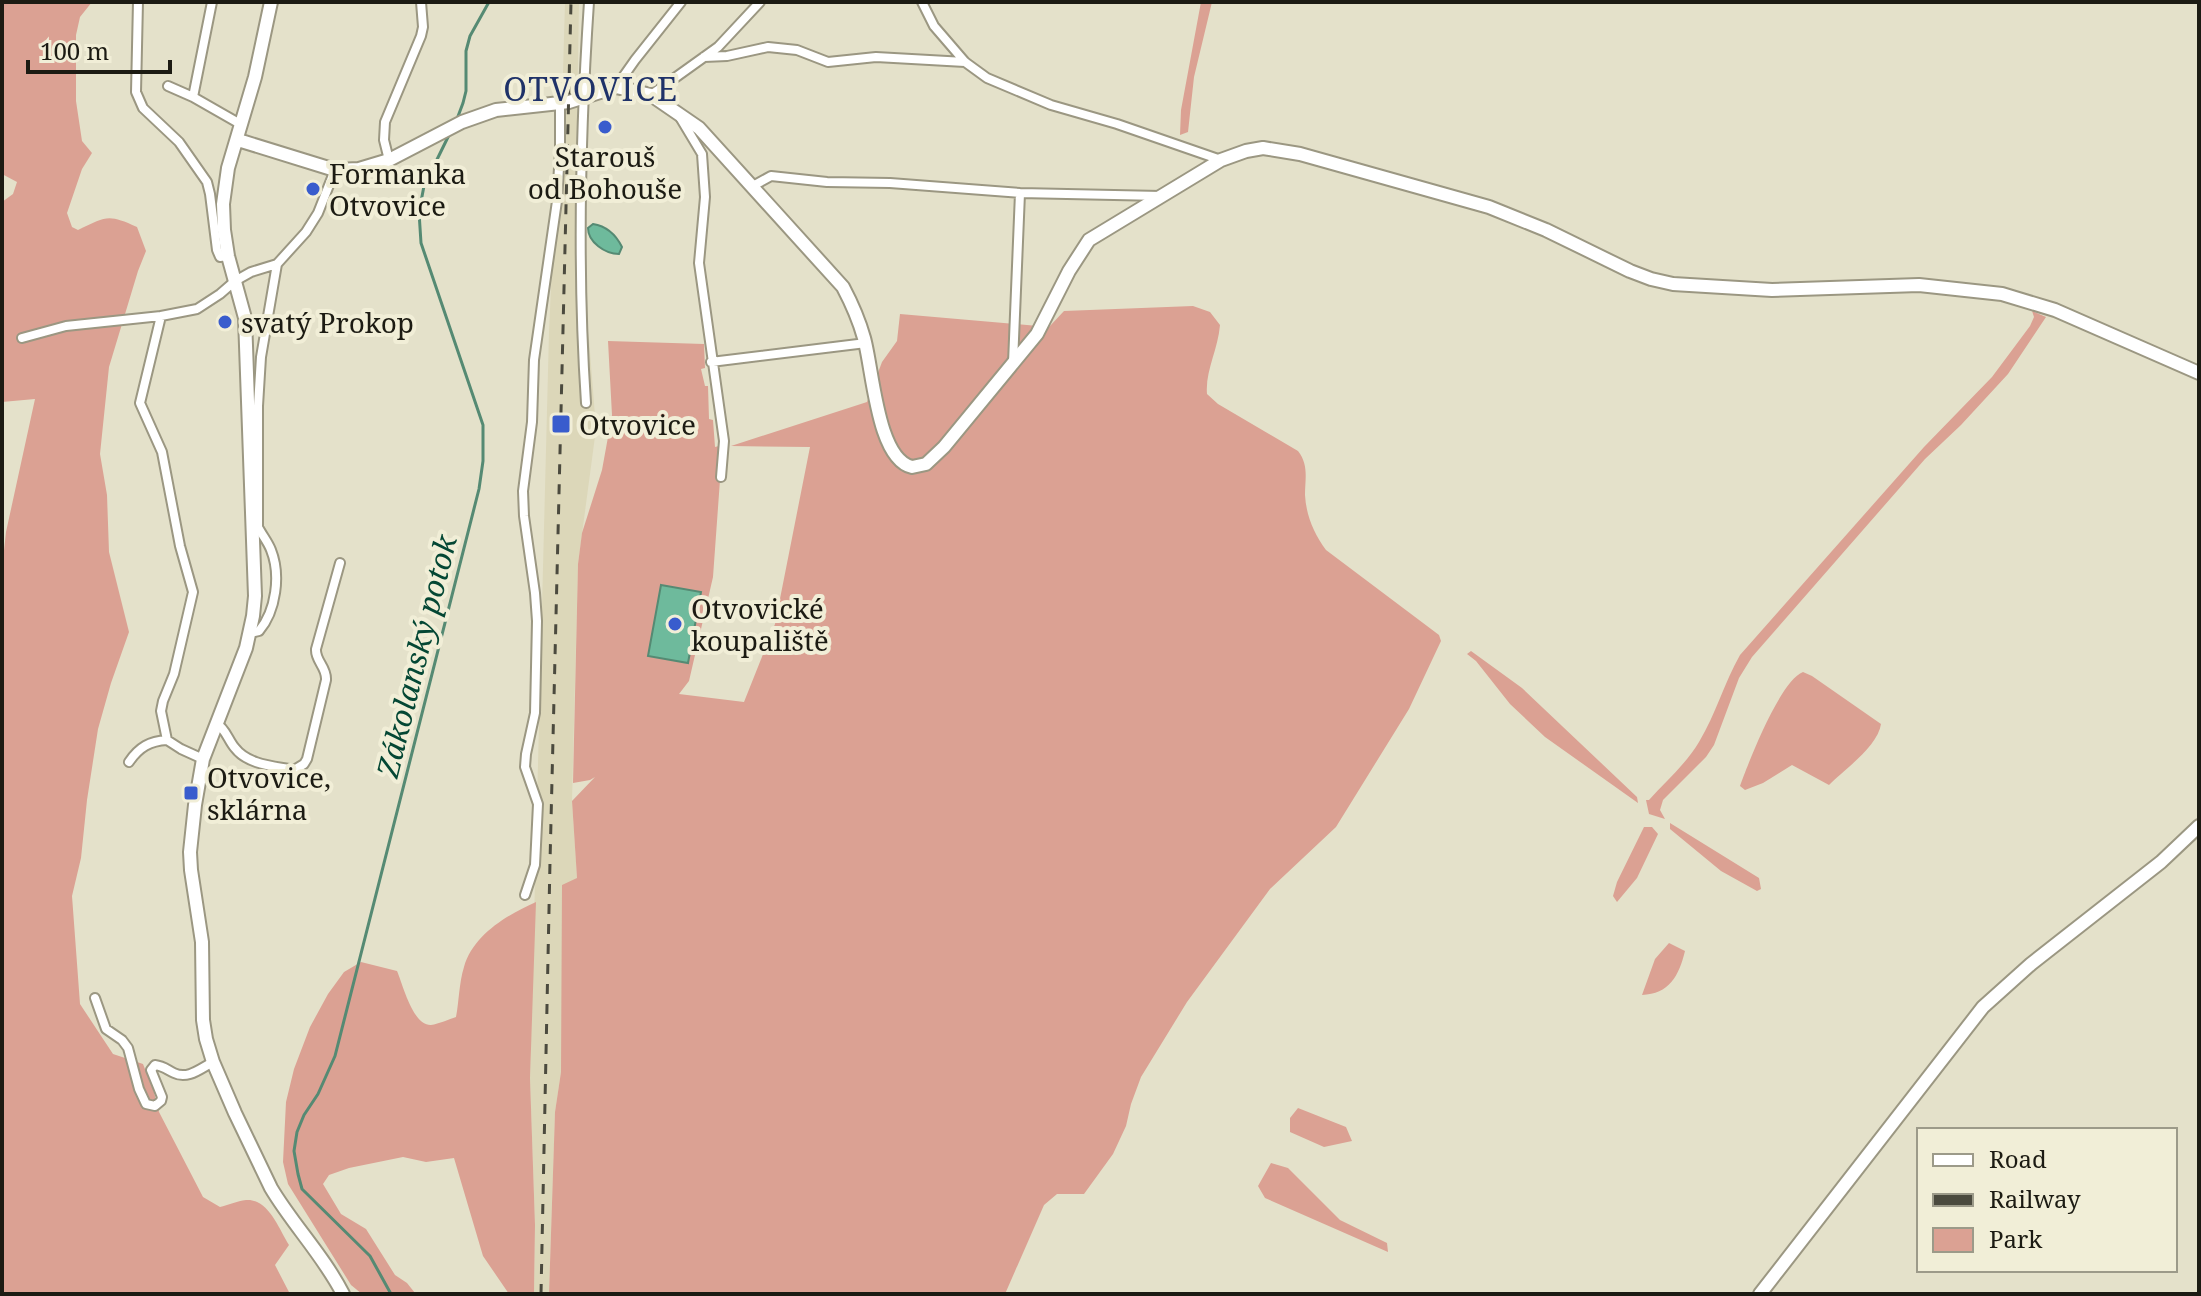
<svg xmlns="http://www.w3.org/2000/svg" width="2201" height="1296" viewBox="0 0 2201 1296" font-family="'Noto Serif',serif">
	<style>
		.built { fill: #dcd7b9 }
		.green { fill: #dba193 }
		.water { fill: #6eba9c; stroke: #558a73; stroke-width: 2 }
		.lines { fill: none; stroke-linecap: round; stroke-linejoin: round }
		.stream { stroke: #558a73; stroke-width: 3 }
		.street-casing { stroke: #9b9782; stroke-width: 12 }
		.secondary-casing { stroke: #9b9782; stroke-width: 16 }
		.street { stroke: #fff; stroke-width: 8 }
		.secondary { stroke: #fff; stroke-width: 12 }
		.rail { stroke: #4b4a3e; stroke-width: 3; stroke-dasharray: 10 10; stroke-linecap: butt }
		.poi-dot { fill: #395ccd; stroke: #f1eed7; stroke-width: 3 }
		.labels { text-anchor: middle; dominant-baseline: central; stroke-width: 8; stroke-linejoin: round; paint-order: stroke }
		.poi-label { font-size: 28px; fill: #1c1b13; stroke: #f1eed7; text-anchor: start }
		.water-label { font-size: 30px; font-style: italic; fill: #044734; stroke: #f1eed7 }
		.quarter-label { font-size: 32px; letter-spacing: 2px; fill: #1f3269; stroke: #f1eed7 }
	</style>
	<rect width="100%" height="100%" fill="#e4e1ca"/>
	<path class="built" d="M565,2H579L575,243L589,339L596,429L578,564L572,801L577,878L561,1072L555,1112L549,1294H534L535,1225L530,1078L549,332L557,152L562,108Z"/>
	<path class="green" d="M2,2H92L80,17L76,35V101L82,141L92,153L82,169L67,213L72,227L78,230C107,216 108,214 137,227L146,251L138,271L109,367L100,454L107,495L109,552L129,632L111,683L98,729L87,800L81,858L72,896L80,1004L113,1054L143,1064L154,1092L159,1112L203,1197L220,1207C228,1205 237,1201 246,1200C268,1198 279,1229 289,1245L275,1265L290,1294H2V569L6,532L35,399L2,402V202L13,194L17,182L2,174Z
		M1201,2H1212L1194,77L1188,132L1180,135L1181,110Z
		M1193,306L1210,312L1220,325C1218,350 1205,371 1207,394L1218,404L1298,451C1309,465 1305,479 1305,495C1306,515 1314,534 1326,550L1439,635L1441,641L1409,709L1336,827L1270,889L1187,1002L1141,1077L1131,1104L1126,1126L1113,1154L1084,1194H1057L1044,1205L1005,1294H549L555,1112L561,1072L562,885L577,878L572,801L595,777L590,780L573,783L578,564L582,533L602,470L612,415L608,341L704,344L705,368L701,369L705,386H708L709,419L713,420L715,447L719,446L721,466L713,577L689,681L679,694L744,702L775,624L810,447L731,446L867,402L882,362L897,341L900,314L1049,327L1064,311Z
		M2032,311L2046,317L2008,374L1961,425L1925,459L1752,657L1739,678L1714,745L1706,757L1663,800L1660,810L1665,819L1649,814L1646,800H1649C1665,782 1686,764 1699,742C1716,714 1724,683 1740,655L1924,447L1992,377L2030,326L2034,317Z
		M1471,651L1522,688L1637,797L1638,803L1545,737L1510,704L1476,661L1467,654Z
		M1803,672L1812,676L1881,724C1878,746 1845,769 1829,785L1792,765L1763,783L1745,790L1740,786C1749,761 1780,681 1803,672Z
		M1670,823L1759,878L1761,889L1757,891L1721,871L1670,829Z
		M1644,827H1652L1658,834L1637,878L1617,902L1613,896L1617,882Z
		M536,902L530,1078L535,1225L534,1294H509L483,1256L454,1158L426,1162L403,1157L349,1168L329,1175L323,1184L341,1214L366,1229L395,1275L407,1283L415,1293L362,1294L351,1285L288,1184L283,1162L286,1102L294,1069L310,1027L328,994L344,972L361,962L397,971C403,985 413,1026 431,1025C439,1024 449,1019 456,1017C459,1001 459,983 464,967C473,935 507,915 536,902Z
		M1669,943L1685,951C1679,976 1669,994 1642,995L1655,959Z
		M1298,1108L1346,1127L1352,1141L1324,1147L1290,1132V1118Z
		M1271,1163L1288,1168L1340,1220L1387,1243L1388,1252L1265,1198L1258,1186Z"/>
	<path class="water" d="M593,224C606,226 616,235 622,247L619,254C605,254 588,242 588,228Z
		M661,585L701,592L688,663L648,656Z"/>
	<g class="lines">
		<path class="stream" d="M457,119L463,103L466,91V51L470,36L489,2
			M391,1294L370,1256L302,1189L298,1174L294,1151L297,1132L304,1115L318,1094L335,1056L479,489L483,461V425L421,243L419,212L424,186L450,133"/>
		<g class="street-casing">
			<path id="street" d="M138,2L136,92L143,108L179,142L207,182L210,194L217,250L220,257L228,256
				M922,2L934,26L965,62L987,78L1051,105L1117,124L1221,160
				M704,57L727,56L768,47L797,50L828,62L876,57L965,62
				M168,86L193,97L242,125
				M616,87L635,60L681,2
				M651,95L718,47L760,2
				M193,97L212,2
				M681,119L702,154L705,197L699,263L724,441L721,477
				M389,160L384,140L385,122L421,36L423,27L421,2
				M751,187L771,176L827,182L890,183L1020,193L1161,196
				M22,338L66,326L161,316
				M711,362L866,343
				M1013,363L1020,193
				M586,403C577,269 580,136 589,2
				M258,527V406L261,357L277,264L306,232L318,213L335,170
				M250,633L259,631C276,611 281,575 271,550C268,542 262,535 258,527
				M216,723C226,729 228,740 235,748C248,765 274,766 294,770L304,764L307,759L326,680C327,667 315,661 316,649L340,563
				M203,759L181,749L167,740L161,711L163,701L174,674L193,592L180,546L162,452L140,403L161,316L197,309L220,294L235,281L251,272L277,264
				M129,762C139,747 150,741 167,740
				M525,895L535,865L538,804L525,767L526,754L535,713L537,621L535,593L524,516L523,491L532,422L534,360L557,201L560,151V103
				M95,998L106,1029L122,1040L128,1048L139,1089L146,1104L155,1106L161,1101L162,1097L151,1070L155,1065C163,1066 166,1069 174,1073C188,1080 201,1068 213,1062"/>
		</g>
		<g class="secondary-casing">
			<path id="secondary" d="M271,2L255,77L228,168L223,204L224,230L228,256L245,318L255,596L253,616L246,648L203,759L195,805L190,852L191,870L202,942L203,1020L206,1039L213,1062L235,1113L271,1188C293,1225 323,1255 343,1294
				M238,140L335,170L359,169L389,160L462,122L496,110L569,102L616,87L651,95L699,128L843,287C852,304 859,320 864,338C873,370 877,459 912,467L926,464L944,447L1037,334L1069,271L1089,240L1221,160L1246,151L1263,148L1300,154L1489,207L1546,230L1630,271L1651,279L1673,284L1772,290L1919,285L2002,294L2055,310L2199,373
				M1760,1294L1983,1007L2031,964L2161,862L2199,826"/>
		</g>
		<use href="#street" class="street"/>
		<use href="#secondary" class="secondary"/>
		<path class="rail" d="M541,1294L550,862L571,2"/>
	</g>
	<g class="poi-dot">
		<circle cx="605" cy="127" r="8"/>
		<circle cx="313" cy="189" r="8"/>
		<circle cx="225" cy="322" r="8"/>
		<rect x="551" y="414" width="20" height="20" rx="4"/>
		<circle cx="675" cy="624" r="8"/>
		<rect x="183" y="785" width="16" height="16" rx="4"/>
	</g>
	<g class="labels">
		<g class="poi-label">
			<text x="605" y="156" text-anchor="middle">Starouš<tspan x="605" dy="32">od Bohouše</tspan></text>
			<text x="329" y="173">Formanka<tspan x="329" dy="32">Otvovice</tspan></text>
			<text x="241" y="322">svatý Prokop</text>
			<text x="579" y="424">Otvovice</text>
			<text x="691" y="608">Otvovické<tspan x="691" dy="32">koupaliště</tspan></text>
			<text x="207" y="777">Otvovice,<tspan x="207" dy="32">sklárna</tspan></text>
		</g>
		<g class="water-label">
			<text transform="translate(416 656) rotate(-76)">Zákolanský potok</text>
		</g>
		<g class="quarter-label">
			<text x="591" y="88">OTVOVICE</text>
		</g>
	</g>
	<rect width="2201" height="1296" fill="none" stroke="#1c1b13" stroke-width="8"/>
	<rect x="1917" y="1128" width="260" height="144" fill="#f1eed7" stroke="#9c9a89" stroke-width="2"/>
	<rect x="1933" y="1154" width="40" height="12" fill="#ffffff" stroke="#9c9a89" stroke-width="2"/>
	<text x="1989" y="1168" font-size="24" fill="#1c1b13">Road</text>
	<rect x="1933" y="1194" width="40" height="12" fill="#4b4a3e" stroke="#9c9a89" stroke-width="2"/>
	<text x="1989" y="1208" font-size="24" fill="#1c1b13">Railway</text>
	<rect x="1933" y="1228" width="40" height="24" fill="#dba193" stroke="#9c9a89" stroke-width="2"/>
	<text x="1989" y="1248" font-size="24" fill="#1c1b13">Park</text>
	<path d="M28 60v12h142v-12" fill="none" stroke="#1c1b13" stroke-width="4"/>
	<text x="40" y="60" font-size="24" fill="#1c1b13" stroke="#f1eed7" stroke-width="6" paint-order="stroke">100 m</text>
</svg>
